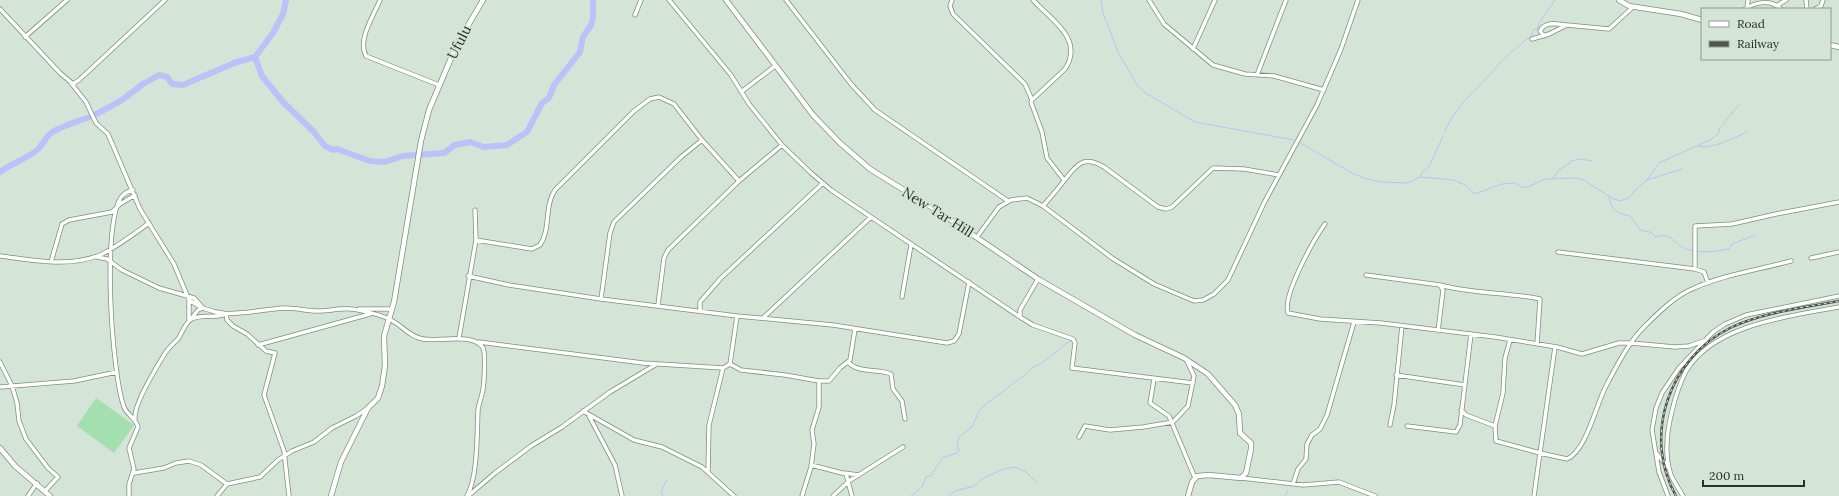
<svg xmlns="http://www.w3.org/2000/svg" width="1839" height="496" viewBox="0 0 1839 496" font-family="Lora,serif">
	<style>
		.green { fill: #a4e0af }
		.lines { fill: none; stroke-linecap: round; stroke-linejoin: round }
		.stream { stroke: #bcc1fa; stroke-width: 1 }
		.river { stroke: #bcc1fa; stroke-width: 6 }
		.minor-casing { stroke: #7f8d81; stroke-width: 5 }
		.tertiary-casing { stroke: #7f8d81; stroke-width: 6 }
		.minor { stroke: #fff; stroke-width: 3.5 }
		.tertiary { stroke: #fff; stroke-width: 4.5 }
		.rail-casing { stroke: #4d554e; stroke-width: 2.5 }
		.rail { stroke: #d4e4d7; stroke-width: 1; stroke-dasharray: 3; stroke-linecap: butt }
		.labels { text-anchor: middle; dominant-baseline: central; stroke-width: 4; stroke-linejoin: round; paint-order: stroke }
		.street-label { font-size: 14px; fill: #2a302b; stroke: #d4e4d7 }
	</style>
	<rect width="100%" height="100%" fill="#d4e4d7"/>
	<path class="green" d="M96,398L134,425L114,453L77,426Z"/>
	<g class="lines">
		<path class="stream" d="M1101,0L1103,13L1118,52L1137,85L1144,92L1195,122L1294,140
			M1445,131L1452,117L1462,104L1495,69L1502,60L1532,35L1533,30L1537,29L1539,23L1555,0
			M1299,142L1350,172L1364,178L1381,182L1408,183L1420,177L1454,180L1467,186L1474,194L1502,184L1515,183L1522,187H1528L1545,179L1575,178L1582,179L1612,198L1619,201L1629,198L1636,189L1647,180L1659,163L1712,139L1719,133V128C1725,124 1732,112 1739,105
			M1698,146C1711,150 1734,138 1747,132
			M1421,176L1422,172L1429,167L1443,136
			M1553,178L1560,169L1569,164L1571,161L1580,159L1592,161
			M1647,180L1682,169
			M1609,197C1611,210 1618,214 1630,216L1640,230L1650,232L1656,237C1671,231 1675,245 1686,249C1700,254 1715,251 1729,249L1732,244L1755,235
			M663,496L661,491L667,480
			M911,496L922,487L926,477L932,475C935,467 939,465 942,458L957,453L959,450L957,446L959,437L972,427L979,411L986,404L1030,371L1031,368C1048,362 1056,350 1070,341
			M949,496L955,491L974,486L982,479L1001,470L1014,467L1026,472L1036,482
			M1285,496L1288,490"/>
		<path class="river" d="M255,57L262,76L283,102L313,131L325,146L333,150L337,149L370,161L384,162L403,156L444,153L455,145L470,142L484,147L507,145L527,132L542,103L549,98L554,85L580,52L583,37L591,25L593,18V0
			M93,116L122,100L143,84L159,75L167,77L172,84L183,85L234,63L255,57L273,33L283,14L286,0
			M0,172C11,163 29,158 37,150C42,146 44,140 49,135C57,127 79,121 90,117"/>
		<g class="minor-casing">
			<path id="minor" d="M380,0C374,15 357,40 366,56L439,85
				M669,0L731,75L749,104L782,145L811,173L831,190L871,217L1020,317L1033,325L1073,339L1075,343L1072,368L1193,383
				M786,0L851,84L875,110L1008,201
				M952,0L950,6L953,14L1025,84L1032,100L1031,102L1042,132L1047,158L1064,180
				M1149,0L1164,24L1213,65L1245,74L1274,76L1324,90
				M1806,0L1807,9
				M1778,5L1786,0
				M1747,8L1748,0
				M0,9L60,73L73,84L79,80L165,0
				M1745,9C1757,1 1771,0 1781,9
				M1815,9L1821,6L1823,0
				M635,15L641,0
				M1544,36L1540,31C1545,21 1557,24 1566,25
				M25,37L67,0
				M1532,39L1549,34L1567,25L1609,29L1633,7
				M1193,49L1215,0
				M1257,75L1286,0
				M71,83L86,102L96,123L108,134L140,209L174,264L189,300C221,323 249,310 285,308C296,308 307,311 318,311C329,311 340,308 351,309C361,310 381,315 389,319C401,324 409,337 423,339C438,342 474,332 483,348C486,353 484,383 483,389C482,396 479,403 478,410C477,432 478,477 467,496
				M741,92L775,66
				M1032,100L1065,69C1085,39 1050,19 1033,0
				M1043,206C1050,198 1057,190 1063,182C1076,166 1082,154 1104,167L1158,207L1166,209L1172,207L1213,168L1244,169L1279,175
				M1325,224C1314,239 1282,296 1288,313L1320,319L1381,323L1495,337L1557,347L1582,354L1619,343H1631L1675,347L1689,346L1706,340
				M977,237L999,207L1011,200L1027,198L1043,206L1112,258L1154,284L1194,301L1203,300L1214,294L1228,280L1264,203L1317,105L1341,49L1358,0
				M476,240L532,249L540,245C551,229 544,206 555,190L634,111L650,99L659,97L674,104L702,140L739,181
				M1558,252L1695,269L1704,272L1708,283
				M0,256C33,260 67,268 100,255C117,247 134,234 149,223
				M97,257L107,259L122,270L159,288L194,298L203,308L198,310L191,319
				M1811,258L1839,252
				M51,262L62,224L69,220L112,212L120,204L135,195
				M1695,269V226L1732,224L1776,214L1839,202
				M1366,275L1440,285L1443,290L1438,331
				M468,276L509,285L601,299L737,316L833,325L947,343L954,341L959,334L969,282
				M1440,285C1472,294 1507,292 1540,299L1537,344
				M902,297L911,245
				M601,299L610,233L614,222L681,157L702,140
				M189,300V321
				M658,305L664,258L668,250L739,181L782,145
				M359,309H392
				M700,310V302L721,278L823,183
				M226,314L227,320L233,326L247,334L266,351L275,353L264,395L284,451L289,496
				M1020,317V310L1038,279
				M763,318L871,217
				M459,338L476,240L475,210
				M479,342L643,363L723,368L730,364L737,316
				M258,345L370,314
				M0,362L12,386L17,403L19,421L26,439L48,468L58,477L45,491
				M848,362C859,374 878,368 891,374L893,389L902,401L905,419
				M730,364L741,370L785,375L819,381H829L840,368L850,360L855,329
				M1396,375L1465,385
				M1154,379L1150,403L1169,416L1195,478
				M0,387L74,381L117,372
				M1461,410L1466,415L1495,426L1503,393L1505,358L1510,340
				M583,411L634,440L662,447L702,467L734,496
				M588,414L615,465L622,496
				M135,419C133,405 156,368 164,355C167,349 173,344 178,339C183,332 185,322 192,319C201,314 213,318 223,315
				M1390,425L1394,405L1402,326
				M1407,426L1456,432L1460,425L1471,334
				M1495,426L1496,441L1540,453L1555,347
				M1079,437L1085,426L1110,430L1143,427L1173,422L1188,406L1194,376L1187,361
				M1656,453L1669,468
				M811,465L846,474L852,496
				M708,472L709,425L723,368
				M134,473L164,468L176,463L189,461L201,465L227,484
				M844,473L859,475
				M1241,478L1303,485L1339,482L1375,496
				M1293,484L1298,469L1306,459L1307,444L1312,435L1320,429L1327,415L1354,322
				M28,496L37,483
				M129,496V484L134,469L129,448L138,427C136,418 127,415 124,407C112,375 101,222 122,196C125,193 129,191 133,190
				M217,496L227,484L260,477L278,460L292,451L314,442L332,428L356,416L368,408
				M468,496L495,473L531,446L562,427L610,392L655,365
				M802,496L811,467L814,444L812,430L819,407V381
				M833,496L849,481L903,447
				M1534,496L1540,453L1567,459C1586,451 1596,406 1605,388C1616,367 1628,343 1644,327C1657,314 1675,296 1692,289C1722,275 1758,270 1791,261
				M1668,496L1659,472L1652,430L1656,408L1662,393L1679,368L1713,332L1725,324L1746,315L1839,296
				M1683,496C1679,489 1674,482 1671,475C1664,455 1667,431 1672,411C1675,398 1680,383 1686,371C1714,324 1790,316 1839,307"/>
		</g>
		<g class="tertiary-casing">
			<path id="tertiary" d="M726,0L813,115L840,143L870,169L936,210L1038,279L1135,335L1184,358L1208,374L1235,405L1239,414L1240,433L1251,443V449L1246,473L1241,478L1209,475L1197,476L1192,482L1188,496
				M1619,0L1629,6L1681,14L1702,20
				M1830,45L1839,47
				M0,448L15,466L50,496
				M331,496L341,462L368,408L378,398L382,386L385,366L384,336L394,302L421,141L429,110L457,44L483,0"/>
		</g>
		<use href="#minor" class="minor"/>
		<use href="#tertiary" class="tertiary"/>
		<g class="rail-casing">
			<path id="rail" d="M1676,496C1642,436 1669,358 1730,328C1760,313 1806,307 1839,301"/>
		</g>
		<use href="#rail" class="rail"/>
	</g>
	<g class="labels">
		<g class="street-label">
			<text transform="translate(459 42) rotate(-63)">Ufulu</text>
			<text transform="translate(938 212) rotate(32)">New Tar Hill</text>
		</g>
	</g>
	<rect x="1701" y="8" width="130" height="52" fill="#d4e4d7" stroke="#909c92"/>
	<rect x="1709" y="21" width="20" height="6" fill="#ffffff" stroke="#909c92"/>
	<text x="1737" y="28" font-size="12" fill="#2a302b">Road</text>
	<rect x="1709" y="41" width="20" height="6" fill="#4d554e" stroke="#909c92"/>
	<text x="1737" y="48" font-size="12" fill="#2a302b">Railway</text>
	<path d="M1703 480v6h101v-6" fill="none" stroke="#2a302b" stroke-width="2"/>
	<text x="1709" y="480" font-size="12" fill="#2a302b" stroke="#d4e4d7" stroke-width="3" paint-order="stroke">200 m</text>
</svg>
